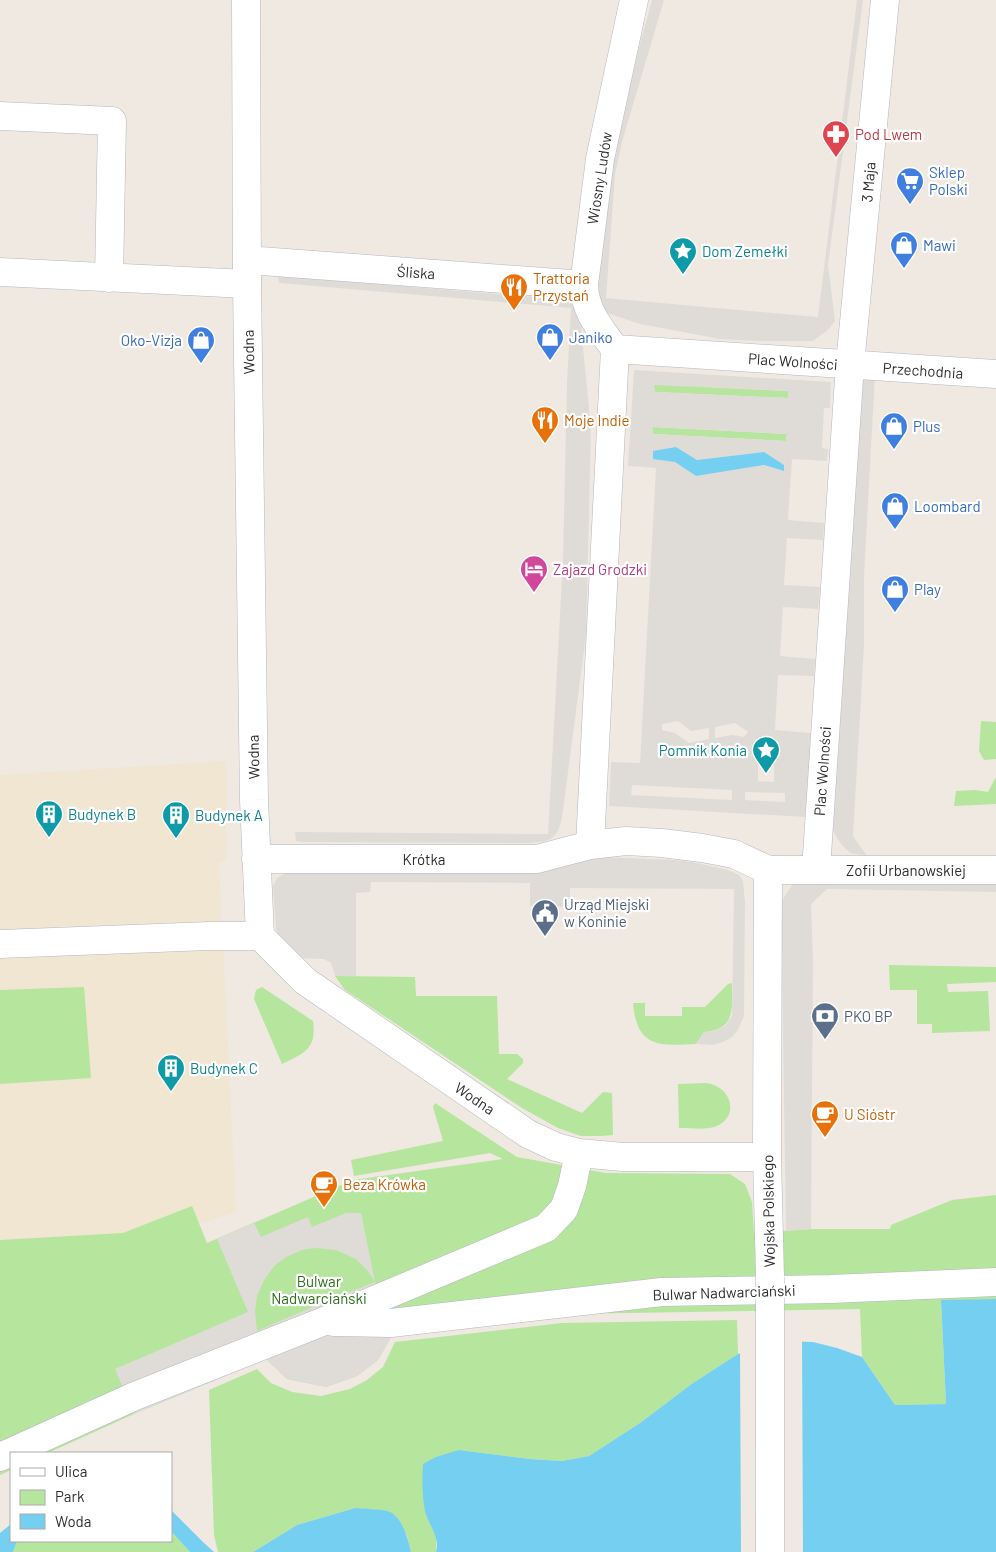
<svg xmlns="http://www.w3.org/2000/svg" width="996" height="1552" viewBox="0 0 996 1552" font-family="Barlow,sans-serif">
	<style>
		.education { fill: #f0e6d1 }
		.green { fill: #b6e59e }
		.plaza { fill: #dfdcd8; fill-rule: evenodd }
		.water { fill: #75cff0 }
		.pier { fill: #efe9e1 }
		.lines { fill: none; stroke-linecap: round; stroke-linejoin: round }
		.minor-casing { stroke: #b4b7c1; stroke-width: 29 }
		.minor { stroke: #fff; stroke-width: 28 }
		.minor-bridge-casing { stroke: #b4b7c1; stroke-width: 29; stroke-linecap: butt }
		.minor-bridge { stroke: #fff; stroke-width: 28 }
		.labels { text-anchor: middle; dominant-baseline: central; stroke-width: 4.5; stroke-linejoin: round; paint-order: stroke }
		.health-label { font-size: 15px; fill: #be3a42; stroke: #fff; text-anchor: start }
		.shop-label { font-size: 15px; fill: #366cbe; stroke: #fff; text-anchor: start }
		.street-label { font-size: 15px; fill: #2e2e2e; stroke: #fff }
		.culture-label { font-size: 15px; fill: #0d838f; stroke: #fff; text-anchor: start }
		.food-label { font-size: 15px; fill: #c56008; stroke: #fff; text-anchor: start }
		.hotel-label { font-size: 15px; fill: #b23c85; stroke: #fff; text-anchor: start }
		.service-label { font-size: 15px; fill: #4e5e75; stroke: #fff; text-anchor: start }
		.park-label { font-size: 15px; fill: #2c6e1b; stroke: #fff }
	</style>
	<rect width="100%" height="100%" fill="#efe9e1"/>
	<path class="education" d="M226,761V860L219,863L236,1212L199,1224L0,1305V775Z"/>
	<path class="green" d="M654,384L788,391V398L654,392Z
		M653,427L787,434L786,441L653,434Z
		M981,721L996,722V759L984,760L979,751Z
		M996,777V804L954,806L956,791L975,790L988,792Z
		M889,965L996,967V982L947,984L948,992L988,991L990,1031L932,1033V1024H917V990H890Z
		M335,976L415,977L416,996H497L499,1054H517L523,1059V1063L507,1079L582,1113L603,1092L612,1093L613,1135L601,1136H581L558,1128L522,1108L345,990Z
		M732,983C732,1008 736,1030 704,1032L696,1044C659,1046 637,1048 633,1003H645V1016H682V1007H705L728,984Z
		M84,987L91,1078L0,1084V990Z
		M262,987L313,1021C317,1049 304,1053 282,1064L254,999L256,990Z
		M706,1083C732,1086 741,1118 714,1127C704,1130 690,1128 679,1128L678,1084Z
		M435,1103L517,1157L606,1173L730,1174L745,1184L752,1202L754,1233L811,1229H890L891,1225L952,1200L996,1195V1299L941,1301L946,1404L895,1405L862,1357L860,1309L567,1314L391,1337L378,1360L357,1376L326,1387L287,1379L266,1359L134,1414L48,1453H11V1470L0,1475V1240L123,1233L192,1206L207,1243L353,1180L503,1159L490,1153L354,1176L351,1160L443,1141L433,1107Z
		M737,1320L738,1354L693,1383L640,1423L589,1456L562,1461L530,1459L459,1450L426,1513L436,1536V1552H411L407,1536L396,1517L389,1511L355,1508L297,1525L253,1552H218L214,1535L209,1390L257,1369L271,1383L292,1392L321,1396L350,1389L367,1380L383,1367L395,1342L562,1323Z
		M171,1531L190,1552H13L17,1541H171Z"/>
	<path class="plaza" d="M652,0H664L622,142L615,175L606,298L818,317L857,0H863L828,265L835,321L828,330L813,341H757L720,339L640,324L604,312L593,296L605,171Z
		M278,276L536,297L564,298L578,296L591,429L586,635L562,818L558,831L552,838L546,841L528,843L303,842L296,841L295,832L548,834L563,560L567,383L571,308L279,283Z
		M634,370L831,382L830,408H824L822,448L828,449L827,461L792,459L788,520L824,523L823,540L787,538L784,585L820,587L818,609L783,607L780,656L815,659L814,676L778,675L775,730L811,733L806,817L609,806L611,762L640,763L656,468L628,466ZM654,385L788,391V398L655,392ZM653,427L787,434L786,441L653,434ZM676,447L697,460L764,452L784,471L764,465L696,476L675,462ZM678,721L691,731L709,728V739L689,743L675,733L662,730V724ZM735,723L748,732L744,737L732,735L715,738V727ZM758,765L774,766V782L758,781ZM632,785L732,790V800L631,795ZM745,792L785,793V802L745,800Z
		M875,375L864,577V646L853,836L867,856L850,853L841,844L833,831L863,380Z
		M602,857L674,860L692,862L728,870L739,875L743,881L745,902L744,1016L738,1030L732,1037L723,1042L712,1045L696,1044L704,1032L714,1031L725,1026L732,1016L734,889L570,888V907L530,906V883L371,882L370,892L356,893V976H335L331,963L324,959L295,958L288,954L276,929L273,886L277,878L286,873L529,872Z
		M996,880V892L827,889L811,904L813,961L811,1229L786,1231L781,903L786,894L793,884L805,881Z
		M346,1213H361L375,1282L390,1304L391,1337L378,1360L357,1376L326,1387L287,1379L266,1359L134,1414L115,1369L248,1312L217,1239L254,1223L261,1237L308,1217L312,1227ZM314,1248L336,1250L356,1259L367,1270L375,1282L308,1309L257,1331L255,1312L257,1296L264,1280L275,1265L286,1257L302,1250Z"/>
	<path class="water" d="M676,447L697,460L764,452L784,465V471L764,465L696,476L675,462L653,459V451Z
		M996,1299V1552H436C440,1536 429,1526 425,1511C422,1495 422,1480 423,1464L436,1457L459,1450L530,1459L562,1461L589,1456L640,1423L693,1383L738,1354L780,1341L813,1342L837,1348L862,1357L895,1405L946,1404L941,1300Z
		M355,1508C365,1509 378,1509 388,1511C402,1516 408,1539 411,1552H253L297,1525Z
		M171,1510L204,1543L214,1552H190L171,1531Z
		M11,1524V1541H17L13,1552H0V1533Z"/>
	<path class="pier" d="M779,1339H802L803,1552H741L740,1351Z"/>
	<g class="lines">
		<g class="minor-casing">
			<path id="minor" d="M246,0L247,284L254,800L260,936L305,981L528,1134L556,1147L579,1153L623,1157H767
				M0,116L112,121L109,278
				M247,260L584,285
				M0,272L247,284
				M615,349L996,374
				M615,349C600,328 585,312 584,285L600,159L634,0
				M590,845L615,349
				M256,859H537L590,845L626,841L662,843L702,848L734,854L768,870H996
				M768,870L767,1157L770,1277
				M816,870L850,364L885,0
				M0,944L209,936H260
				M334,1322L391,1323L662,1292L831,1289L996,1282
				M0,1457L135,1396L322,1322L546,1228L564,1209L572,1186L579,1153"/>
		</g>
		<use href="#minor" class="minor"/>
		<g class="minor-bridge-casing">
			<path id="minor-bridge" d="M770,1277V1552"/>
		</g>
		<use href="#minor-bridge" class="minor-bridge"/>
	</g>
	<defs>
		<g id="pharmacy-pin" transform="scale(1.4375)"><path d="M0 17L-7.5 6A9.5 9.5 0 1 1 7.5 6Z" fill="#e0444e" stroke="#fff"/><path d="M-2-6h4v4h4v4h-4v4h-4v-4h-4v-4h4Z" fill="#fff"/></g>
		<g id="supermarket-pin" transform="scale(1.4375)"><path d="M0 17L-7.5 6A9.5 9.5 0 1 1 7.5 6Z" fill="#3f7fe0" stroke="#fff"/><path d="M-6-5.5h2.5l.6 2H6L4.5 2H-2.5L-4.4-4H-6ZM-1.5 3.2a1.3 1.3 0 1 0 .1 0ZM3 3.2a1.3 1.3 0 1 0 .1 0Z" fill="#fff"/></g>
		<g id="shop-pin" transform="scale(1.4375)"><path d="M0 17L-7.5 6A9.5 9.5 0 1 1 7.5 6Z" fill="#3f7fe0" stroke="#fff"/><path d="M-5-2.5h2.3a2.7 3.5 0 0 1 5.4 0H5L5.5 6h-11ZM-1.5-2.5h3a1.5 2.3 0 0 0-3 0Z" fill="#fff"/></g>
		<g id="sight-pin" transform="scale(1.4375)"><path d="M0 17L-7.5 6A9.5 9.5 0 1 1 7.5 6Z" fill="#0f9aa8" stroke="#fff"/><path d="M0-6L1.8-2.2L6-1.7L2.9 1.2L3.7 5.4L0 3.3L-3.7 5.4L-2.9 1.2L-6-1.7L-1.8-2.2Z" fill="#fff"/></g>
		<g id="restaurant-pin" transform="scale(1.4375)"><path d="M0 17L-7.5 6A9.5 9.5 0 1 1 7.5 6Z" fill="#e8710a" stroke="#fff"/><path d="M-5-6h1v4h1v-4h1v4h1v-4h1v5L-1.5 .5V6h-2V.5L-5-1ZM5-6V6H3V1.5H1.5Q1.5-4 5-6Z" fill="#fff"/></g>
		<g id="hotel-pin" transform="scale(1.4375)"><path d="M0 17L-7.5 6A9.5 9.5 0 1 1 7.5 6Z" fill="#d1479c" stroke="#fff"/><path d="M-6-4.5h1.5V1H6V5H4.5V3h-9V5H-6ZM-4 0a1.8 1.8 0 1 1 3.6 0ZM.5 0V-2.5h3Q6-2.5 6 0Z" fill="#fff"/></g>
		<g id="building-pin" transform="scale(1.4375)"><path d="M0 17L-7.5 6A9.5 9.5 0 1 1 7.5 6Z" fill="#0f9aa8" stroke="#fff"/><path d="M-4-6H4V6H1V3H-1V6H-4ZM-2.5-4.3h1.7v1.8h-1.7ZM.8-4.3h1.7v1.8H.8ZM-2.5-1h1.7V.8h-1.7ZM.8-1h1.7V.8H.8Z" fill="#fff"/></g>
		<g id="civic-pin" transform="scale(1.4375)"><path d="M0 17L-7.5 6A9.5 9.5 0 1 1 7.5 6Z" fill="#5c6f8a" stroke="#fff"/><path d="M-.6-6.5H3V-4.5H.6V-3L4-1V1h2V6H-6V1h2V-1L-.6-3ZM-1.2 2.5V6h2.4V2.5Z" fill="#fff"/></g>
		<g id="bank-pin" transform="scale(1.4375)"><path d="M0 17L-7.5 6A9.5 9.5 0 1 1 7.5 6Z" fill="#5c6f8a" stroke="#fff"/><path d="M-6-4H6V4H-6ZM0-2.3a2.3 2.3 0 1 0 0 4.6a2.3 2.3 0 1 0 0-4.6Z" fill="#fff"/></g>
		<g id="cafe-pin" transform="scale(1.4375)"><path d="M0 17L-7.5 6A9.5 9.5 0 1 1 7.5 6Z" fill="#e8710a" stroke="#fff"/><path d="M-5.5-4.5H6V0H3Q3 3.5 0 3.5H-2.5Q-5.5 3.5-5.5 0ZM3-3.2v2h1.7v-2ZM-6 4.5H4V6H-6Z" fill="#fff"/></g>
	</defs>
	<g fill-rule="evenodd">
		<use href="#pharmacy-pin" x="836" y="134"/>
		<use href="#supermarket-pin" x="910" y="181"/>
		<use href="#shop-pin" x="904" y="245"/>
		<use href="#sight-pin" x="683" y="251"/>
		<use href="#restaurant-pin" x="514" y="287"/>
		<use href="#shop-pin" x="550" y="337"/>
		<use href="#shop-pin" x="201" y="340"/>
		<use href="#restaurant-pin" x="545" y="420"/>
		<use href="#shop-pin" x="894" y="426"/>
		<use href="#shop-pin" x="895" y="506"/>
		<use href="#hotel-pin" x="534" y="569"/>
		<use href="#shop-pin" x="895" y="589"/>
		<use href="#sight-pin" x="766" y="750"/>
		<use href="#building-pin" x="49" y="814"/>
		<use href="#building-pin" x="176" y="815"/>
		<use href="#civic-pin" x="545" y="913"/>
		<use href="#bank-pin" x="825" y="1016"/>
		<use href="#building-pin" x="171" y="1068"/>
		<use href="#cafe-pin" x="825" y="1114"/>
		<use href="#cafe-pin" x="324" y="1184"/>
	</g>
	<g class="labels">
		<g class="health-label">
			<text x="855" y="134">Pod Lwem</text>
		</g>
		<g class="shop-label">
			<text x="929" y="172">Sklep<tspan x="929" dy="17">Polski</tspan></text>
			<text x="923" y="245">Mawi</text>
			<text x="569" y="337">Janiko</text>
			<text x="182" y="340" text-anchor="end">Oko-Vizja</text>
			<text x="913" y="426">Plus</text>
			<text x="914" y="506">Loombard</text>
			<text x="914" y="589">Play</text>
		</g>
		<g class="street-label">
			<text transform="translate(599 178) rotate(-81)">Wiosny Ludów</text>
			<text transform="translate(868 182) rotate(-85)">3 Maja</text>
			<text transform="translate(416 272) rotate(4)">Śliska</text>
			<text transform="translate(248 352) rotate(-91)">Wodna</text>
			<text transform="translate(793 361) rotate(4)">Plac Wolności</text>
			<text transform="translate(923 370) rotate(4)">Przechodnia</text>
			<text transform="translate(253 757) rotate(-91)">Wodna</text>
			<text transform="translate(822 771) rotate(-86)">Plac Wolności</text>
			<text x="424" y="859">Krótka</text>
			<text x="906" y="870">Zofii Urbanowskiej</text>
			<text transform="translate(475 1098) rotate(34)">Wodna</text>
			<text transform="translate(768 1211) rotate(-91)">Wojska Polskiego</text>
			<text transform="translate(724 1292) rotate(-2)">Bulwar Nadwarciański</text>
		</g>
		<g class="culture-label">
			<text x="702" y="251">Dom Zemełki</text>
			<text x="747" y="750" text-anchor="end">Pomnik Konia</text>
			<text x="68" y="814">Budynek B</text>
			<text x="195" y="815">Budynek A</text>
			<text x="190" y="1068">Budynek C</text>
		</g>
		<g class="food-label">
			<text x="533" y="278">Trattoria<tspan x="533" dy="17">Przystań</tspan></text>
			<text x="564" y="420">Moje Indie</text>
			<text x="844" y="1114">U Sióstr</text>
			<text x="343" y="1184">Beza Krówka</text>
		</g>
		<g class="hotel-label">
			<text x="553" y="569">Zajazd Grodzki</text>
		</g>
		<g class="service-label">
			<text x="564" y="904">Urząd Miejski<tspan x="564" dy="17">w Koninie</tspan></text>
			<text x="844" y="1016">PKO BP</text>
		</g>
		<g class="park-label">
			<text x="319" y="1281">Bulwar<tspan x="319" dy="17">Nadwarciański</tspan></text>
		</g>
	</g>
	<rect x="10" y="1452" width="162" height="90" fill="#ffffff" stroke="#ababab"/>
	<rect x="20" y="1468" width="25" height="8" fill="#ffffff" stroke="#ababab"/>
	<text x="55" y="1477" font-size="15" fill="#2e2e2e">Ulica</text>
	<rect x="20" y="1490" width="25" height="15" fill="#b6e59e" stroke="#ababab"/>
	<text x="55" y="1502" font-size="15" fill="#2e2e2e">Park</text>
	<rect x="20" y="1514" width="25" height="15" fill="#75cff0" stroke="#ababab"/>
	<text x="55" y="1527" font-size="15" fill="#2e2e2e">Woda</text>
</svg>
